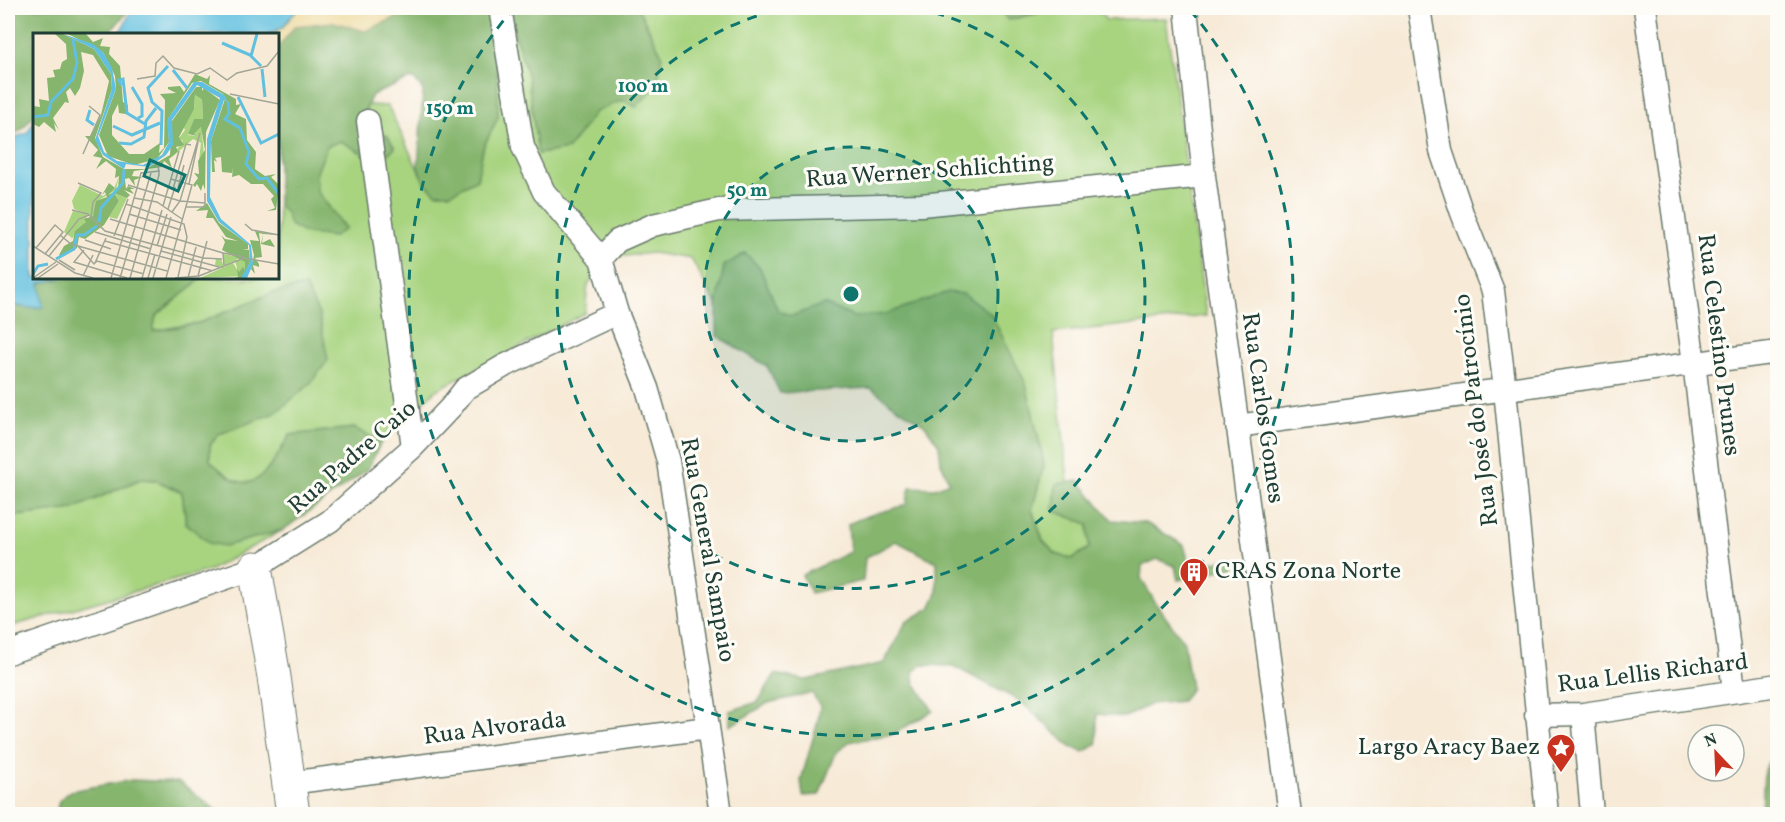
<svg xmlns="http://www.w3.org/2000/svg" width="1785" height="822" viewBox="0 0 1785 822" font-family="Vollkorn,serif">
	<style>
		.green { fill: #a8d480; stroke: #64885a; stroke-width: 1.5 }
		.forest { fill: #86b66e; stroke: #527a51; stroke-width: 1.5 }
		.sand { fill: #eeda9e; stroke: #868c69; stroke-width: 1.5 }
		.water { fill: #61c0df; stroke: #407e8a; stroke-width: 1.5 }
		.lines { fill: none; stroke-linecap: round; stroke-linejoin: round }
		.street-casing { stroke: #6b7a6d; stroke-width: 25 }
		.secondary-casing { stroke: #6b7a6d; stroke-width: 35 }
		.street { stroke: #fff; stroke-width: 22 }
		.secondary { stroke: #fff; stroke-width: 33 }
		.ring { fill: none; stroke: #0f766e; stroke-width: 3; stroke-dasharray: 10 8 }
		.labels { text-anchor: middle; dominant-baseline: central; stroke-width: 6; stroke-linejoin: round; paint-order: stroke }
		.street-label { font-size: 24px; fill: #1f3d34; stroke: #fdfcf7 }
		.poi-label { font-size: 24px; fill: #1f3d34; stroke: #fdfcf7; text-anchor: start }
		.inset-river { fill: none; stroke: #61c0df; stroke-width: 3 }
		.inset-road { fill: none; stroke: #a1a596; stroke-width: 1.5 }
		.view { fill: #0f766e; fill-opacity: 0.15; stroke: #0f766e; stroke-width: 3 }
		.inset-edge { fill: none; stroke: #1f3d34; stroke-width: 3 }
		.centre { fill: #0f766e; stroke: #fdfcf7; stroke-width: 3 }
		.ring-label { font-size: 18px; text-anchor: middle; font-weight: bold; fill: #0f766e; stroke: #fdfcf7; stroke-width: 6; stroke-linejoin: round; paint-order: stroke }
	</style>
	<rect width="100%" height="100%" fill="#fdfcf7"/>
	<filter id="ink" filterUnits="userSpaceOnUse"><feTurbulence type="fractalNoise" baseFrequency=".0167" numOctaves="2"/><feDisplacementMap in="SourceGraphic" scale="12" xChannelSelector="R" yChannelSelector="G"/><feConvolveMatrix kernelMatrix="1 2 1 2 8 2 1 2 1" color-interpolation-filters="sRGB"/></filter>
	<filter id="wash" filterUnits="userSpaceOnUse"><feTurbulence type="fractalNoise" baseFrequency=".008" numOctaves="4" result="noise"/><feDisplacementMap in="SourceGraphic" scale="24" xChannelSelector="R" yChannelSelector="G"/><feGaussianBlur stdDeviation="1.35" result="paint"/><feColorMatrix in="noise" values="0 0 0 0 0 0 0 0 0 0 0 0 0 0 0 0 0 1.4 0 .05"/><feComposite in="paint" operator="in"/></filter>
	<g filter="url(#wash)">
		<rect width="100%" height="100%" fill="#f7ead7"/>
		<path class="green" d="M507,8L528,78L538,154L567,149L594,112L622,100L662,55L638,8H999L1009,20L1038,13L1040,8H1097L1106,20L1166,18L1206,316L1053,333L1068,483L1056,484L1054,510L1088,524L1089,548L1072,559L1056,554L1043,541L1032,509L1044,465L948,293L886,314L854,317L824,304L792,316L778,311L760,268L724,266L717,305L691,259L653,253L615,257L588,284L585,313L436,390L381,442L354,428L290,435C278,453 261,495 233,479C225,474 217,467 210,461V445L219,434L275,413L272,293L199,323L152,331L156,316L202,278H278V205L285,211L291,225L345,228L317,191L316,175L327,146L341,141L367,156L370,136L359,123L368,105L388,106L424,182L477,179L483,148L498,117L496,9Z
			M141,479L155,480L182,492L186,523L225,546L283,530L210,570L8,627V517L73,509Z"/>
		<path class="forest" d="M8,8H131L108,34H34V115L21,130L8,137Z
			M407,8L496,9L498,117L483,148L477,179L451,193H436L424,182L418,168L423,90L413,78L372,95L359,123L370,136L387,135L395,148L382,158L367,156L341,141L327,146L316,174L317,191L345,229L333,237L304,233L290,225L285,211L278,205V48L295,26L333,22L365,31L395,18Z
			M507,8H638L662,55L657,85L636,107L622,100L595,112L568,149L538,154L528,78Z
			M999,8H1040L1038,13L1008,20Z
			M745,253L760,268L778,311L792,316L824,304L854,317L886,314L948,292L964,294L991,314L1026,384L1041,449L1044,465L1032,510L1043,541L1056,554L1072,559L1089,548L1088,524L1054,511L1056,484L1079,481L1112,520L1146,523L1184,545L1190,567L1233,558L1235,567L1178,580L1175,566L1157,559L1142,566L1141,578L1156,604L1184,642L1191,688L1182,701L1151,704L1125,717L1097,714V744L1084,752L1071,747L1020,701L953,666L922,665L913,672L915,683L933,711L893,734L849,742L836,753L819,795L803,796L801,780L818,721L820,706L812,693L768,703L730,726L729,711L758,702L775,674L806,680L884,663L906,622L930,608L937,593V562L896,541L865,558L863,581L811,593L802,575L850,552L848,524L867,516L906,505L910,487L935,488L949,482L941,463L939,445L924,424L896,407L871,388L780,393L767,366L717,336V305L724,266Z
			M63,278H202L156,316L153,331L199,323L272,293L305,286L319,314L328,360L309,385L275,413L219,434L210,445V461C217,467 225,474 233,479C261,495 278,453 290,435L354,428L381,442L368,469L283,530L225,546L209,543L186,523L182,492L155,480L140,479L73,509L8,517V304L27,308L40,283Z
			M1777,755V814H1762L1764,770L1772,756Z
			M132,780L179,782L217,811L218,814H56L59,801L70,791Z"/>
		<path class="sand" d="M298,8H407L395,18L365,31L333,22L295,26L278,48V34H268L282,28Z"/>
		<path class="water" d="M133,8H298L282,28L268,34H119Z
			M34,121V278H63L40,283L43,307L27,308L8,304V140L27,133Z"/>
	</g>
	<g filter="url(#ink)">
		<g class="lines">
			<g class="street-casing">
				<path id="street" d="M500,8L523,147L544,192L601,259L617,313L647,388L668,461L721,814
					M1186,8L1204,176L1290,814
					M1419,8L1441,151L1462,213L1493,291L1505,390L1547,814
					M1645,8L1694,363L1734,691
					M368,121L413,447
					M601,259L617,241L653,225L719,210L921,205L1204,176
					M1237,426L1778,352
					M8,653L255,568L330,521L413,447L451,407L465,389L504,366L617,313
					M1583,714L1592,814
					M1536,715L1583,714L1778,685
					M289,783L708,728"/>
			</g>
			<g class="secondary-casing">
				<path id="secondary" d="M255,568L274,677L293,814"/>
			</g>
			<use href="#street" class="street"/>
			<use href="#secondary" class="secondary"/>
		</g>
	</g>
	<circle cx="851" cy="294" r="147" fill="#0f766e" fill-opacity=".12"/>
	<g class="ring">
		<circle cx="851" cy="294" r="147"/>
		<path d="M917 8A294 294 0 1 1 785 8"/>
		<path d="M1190 10A442 442 0 1 1 512 10"/>
	</g>
	<defs>
		<g id="building-pin" transform="scale(1.5)"><path d="M0 17L-7.5 6A9.5 9.5 0 1 1 7.5 6Z" fill="#c8321e" stroke="#fdfcf7"/><path d="M-4-6H4V6H1V3H-1V6H-4ZM-2.5-4.3h1.7v1.8h-1.7ZM.8-4.3h1.7v1.8H.8ZM-2.5-1h1.7V.8h-1.7ZM.8-1h1.7V.8H.8Z" fill="#fff"/></g>
		<g id="sight-pin" transform="scale(1.5)"><path d="M0 17L-7.5 6A9.5 9.5 0 1 1 7.5 6Z" fill="#c8321e" stroke="#fdfcf7"/><path d="M0-6L1.8-2.2L6-1.7L2.9 1.2L3.7 5.4L0 3.3L-3.7 5.4L-2.9 1.2L-6-1.7L-1.8-2.2Z" fill="#fff"/></g>
	</defs>
	<g fill-rule="evenodd">
		<use href="#building-pin" x="1194" y="572"/>
		<use href="#sight-pin" x="1561" y="748"/>
	</g>
	<g class="labels">
		<g class="street-label">
			<text transform="translate(930 172) rotate(-4)">Rua Werner Schlichting</text>
			<text transform="translate(1718 345) rotate(83)">Rua Celestino Prunes</text>
			<text transform="translate(1262 408) rotate(82)">Rua Carlos Gomes</text>
			<text transform="translate(1477 410) rotate(-97)">Rua José do Patrocínio</text>
			<text transform="translate(353 458) rotate(-41)">Rua Padre Caio</text>
			<text transform="translate(707 550) rotate(80)">Rua General Sampaio</text>
			<text transform="translate(1653 674) rotate(-7)">Rua Lellis Richard</text>
			<text transform="translate(495 729) rotate(-7)">Rua Alvorada</text>
		</g>
		<g class="poi-label">
			<text x="1215" y="572">CRAS Zona Norte</text>
			<text x="1540" y="748" text-anchor="end">Largo Aracy Baez</text>
		</g>
	</g>
	<g transform="translate(33 33)">
		<rect width="246" height="246" fill="#f7ead7"/>
		<path d="M162,62L169,65L170,86H161L155,102L164,103L161,101L168,94L174,99H169L171,123L166,127L168,110L160,106L138,125L150,108L146,105L152,97L150,93L158,79L155,77L159,66L161,76ZM86,143L83,157L66,167L60,183L41,176L39,168L47,152L70,163L81,156ZM81,160L94,165L84,186L76,184L86,168ZM40,178L54,181L53,189L36,209L39,205L31,199ZM190,221L208,224L203,227L217,226L212,243L167,245L189,235L182,232L183,226H188L191,234L200,230L205,238L202,228L191,233Z" fill="#a8d480"/>
		<path d="M22,1H30L61,16L78,41L79,56L62,105L70,124L91,136H113L137,122L139,88L163,54H169V58L171,55L187,67L173,99L172,157L170,151L168,158L164,151L162,154L160,152L165,145L161,140L166,141L165,128L172,117L168,94L161,101L164,103L155,101L161,86H170L169,66L162,62L161,76L146,104L151,112L143,114L145,118L136,126L139,135L131,128L129,134L101,138L99,143L110,144L101,147L102,153L96,145L92,146L93,156L95,153L102,156H97L101,161L91,157L97,162L94,165L81,160L86,168L71,192L52,206L46,204L44,215L30,223L26,222L31,213L40,208L42,198L53,189L51,186L60,183L63,168L74,164L72,159L69,162L76,150L82,155L75,162L85,157L86,143L82,145L83,136L73,128L63,136L69,125L60,123L65,117L52,103H57L68,82L76,48L60,22L48,19L51,38L47,55L42,63L37,55L33,59L36,70L32,69L20,85L26,97L21,90L23,99L11,89L6,94L0,91V73L7,74L6,66L16,68L14,45L22,44L20,37L27,36L29,29L34,26L33,11ZM35,1H53L60,9L70,5L67,13L77,14L76,21L87,33L90,69L95,72L94,81L99,82L86,80L85,71L79,83V102L96,121H111L127,110L126,120L131,115L132,67L127,61L143,60L135,56V54L147,53L151,59L162,41L174,46L177,42L176,51L203,66V72L208,71L202,81L213,86L214,107L223,119L222,136L232,143L243,141L238,144L246,152L243,177L234,178L242,175L238,166L241,163L230,151H218L206,142L199,144L200,134L199,140L189,139L188,124L182,125L184,129L181,127L182,139H179L178,108L192,66L196,71L190,61L168,48L159,50L135,86L136,109L124,126L101,132L75,123L66,102L83,56L82,43L70,19ZM174,170L186,190L215,211V216H210L216,217L217,229L209,245H201L205,244L204,235L206,239L210,234L212,237V229L189,217L192,209L188,202L192,206L205,208L193,204L180,185H173L175,177L163,178ZM222,198L244,202L230,201L229,210L237,206L242,214L228,211L230,201L226,200L229,224L222,225L226,231V234L220,232L222,241L218,236L221,222L217,207L226,208Z" fill="#86b66e"/>
		<path d="M30,1L60,11L70,19L79,35L83,56L65,103L71,119L84,128L110,132L129,122L136,109L134,87L161,49H169L191,62L195,69L191,67L178,108L177,164L188,186L218,212L220,231L214,245H208L217,229L216,212L186,189L174,168V106L187,65L164,52L139,87L140,112L133,122L116,134L93,131L91,136L70,122L62,107L79,56L78,41L61,16Z" fill="#61c0df"/>
		<path class="inset-river" d="M224,1L218,23L228,33M189,10L217,22M229,36L232,64M140,37L154,55M88,52L86,47L90,46L94,80L112,91M99,54L109,71V83L105,85M205,64L228,110L246,101M195,69L196,81L192,86L207,95L216,119L213,131L226,146L234,145L246,161M57,77L54,87L61,92M0,84L15,82L18,69L40,46L44,30L40,6M80,93L99,102L127,90M86,110L98,111L111,104L113,88L123,75M128,112L129,78L119,69L115,55L135,33M66,189L68,175L90,150L91,136M23,226L41,216L44,202H51L64,193M0,241L5,233L15,231"/>
		<path class="inset-road" d="M104,46L122,43L123,30L130,23L141,35L164,41L177,35L194,47L204,40L234,33L246,18M197,61L246,71M50,121L67,82L56,73M45,150L68,160L60,169L58,185M156,151L165,109M95,152L147,168L172,170M104,155L108,140L127,138M145,155L151,132M140,156L153,111L158,112M101,165L124,169L149,186M93,171L151,191L154,204L145,244M130,173L146,118M153,174H172V160M135,176L142,154M39,177L55,181L72,198L119,211L129,177M139,179L147,168L167,100M96,181L148,197M77,186L190,220M212,191L219,197L246,202M62,199L118,216M27,202L38,211L134,238M81,203L95,166M52,207L78,216M72,208L180,238M0,213L42,240L60,245M45,213L61,231L64,228L111,241M124,213L134,181M3,215L22,192L30,199L12,221M51,217L41,229L94,245M128,218L186,234M16,223L46,186L56,182M26,227L42,237M62,230L73,205M191,233L190,220L211,224M50,243L60,222M165,243L174,208M0,245L23,229M5,245L25,231M78,245L104,155M87,245L118,140M97,245L126,142L125,129M109,245L119,211L170,225L189,226M115,245L122,221M120,245L138,184M133,245L159,152L138,146M142,245L166,243L211,225L246,231M155,245L163,214"/>
		<path class="view" d="M117,127L152,142L145,158L111,143Z"/>
		<rect width="246" height="246" class="inset-edge"/>
	</g>
	<circle cx="851" cy="294" r="9" class="centre"/>
	<g class="ring-label">
		<text x="643" y="92">100 m</text>
		<text x="450" y="114">150 m</text>
		<text x="747" y="196">50 m</text>
	</g>
	<rect width="1785" height="822" fill="none" stroke="#fdfcf7" stroke-width="30"/>
	<g transform="translate(1716 753) rotate(337)"><circle r="28" fill="#fdfcf7" stroke="#a4b0a9" stroke-width="1.5"/>
	<path d="M0-4.5L10 22L0 15L-10 22Z" fill="#c8321e"/>
	<text y="-9" font-size="16" font-weight="bold" text-anchor="middle" fill="#1f3d34">N</text>
	</g>
</svg>
